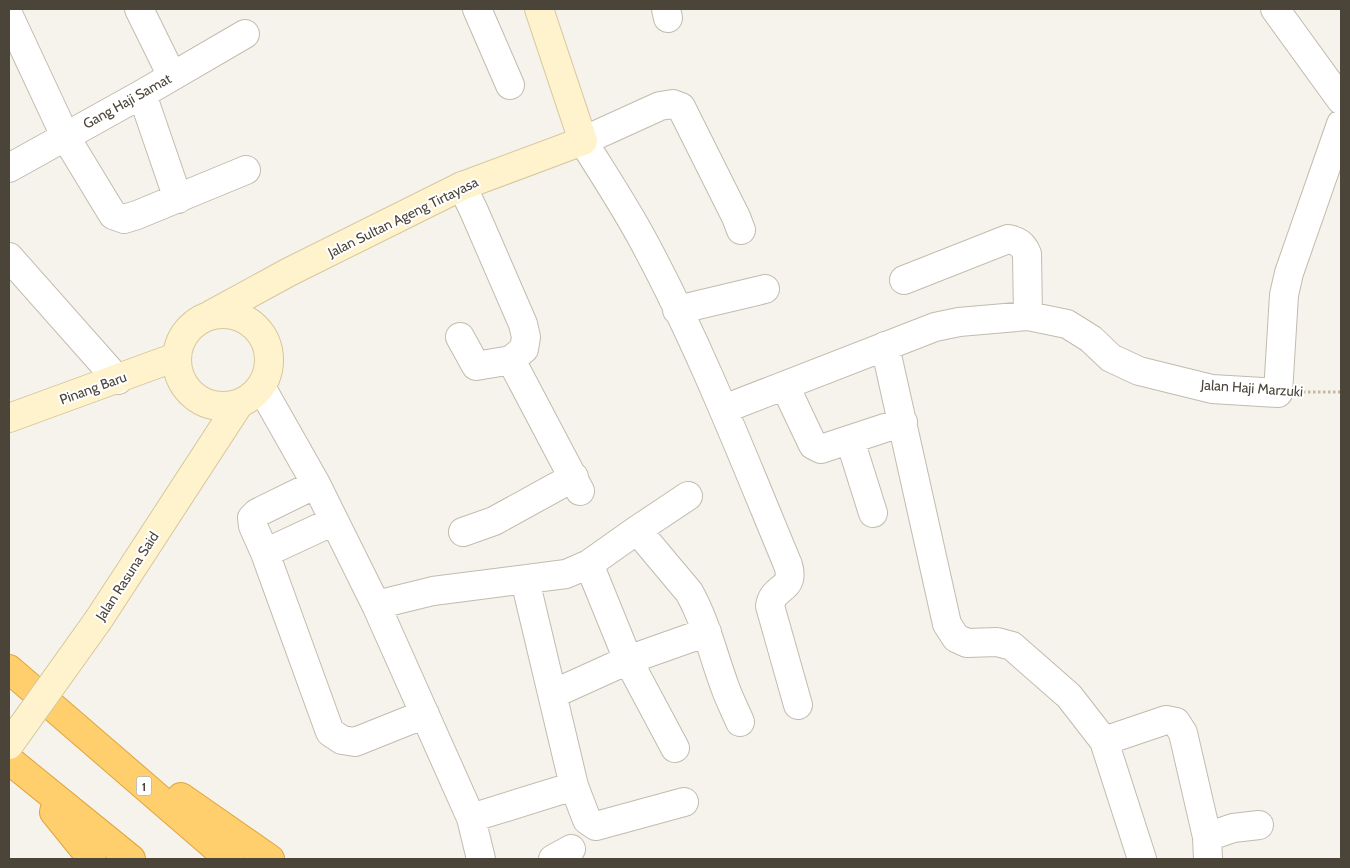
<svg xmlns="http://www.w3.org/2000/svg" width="1350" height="868" viewBox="0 0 1350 868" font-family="Cabin,sans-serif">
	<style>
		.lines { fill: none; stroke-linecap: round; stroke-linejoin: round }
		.minor-casing { stroke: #c2bbae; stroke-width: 30 }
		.secondary-casing { stroke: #d6c79b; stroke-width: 30 }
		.motorway-casing { stroke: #e0a43c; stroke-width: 30 }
		.path { stroke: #c4b79f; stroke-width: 3; stroke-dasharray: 2.5 2.5; stroke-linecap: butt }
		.minor { stroke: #fff; stroke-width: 28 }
		.secondary { stroke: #fff3cd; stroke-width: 28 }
		.motorway { stroke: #ffcf6e; stroke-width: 28 }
		.secondary-bridge-casing { stroke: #d6c79b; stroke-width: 30; stroke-linecap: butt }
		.secondary-bridge { stroke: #fff3cd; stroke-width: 28 }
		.labels { text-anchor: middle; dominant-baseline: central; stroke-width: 4; stroke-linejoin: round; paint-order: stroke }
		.shield { fill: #fff; stroke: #817c74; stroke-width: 1 }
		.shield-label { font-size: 12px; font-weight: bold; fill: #4b4439 }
		.street-label { font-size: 14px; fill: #4b4439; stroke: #fff }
	</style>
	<rect width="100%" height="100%" fill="#f6f3ec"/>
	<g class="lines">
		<g class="minor-casing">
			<path id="minor" d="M139,9L172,76
				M477,9L510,85
				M666,9L668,18
				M1275,9L1341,100
				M9,16L65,136L113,215L124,219L137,215L246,170
				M142,94L178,199
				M9,168L142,94L245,34
				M462,186L474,211L523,324L526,337L524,349L511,360
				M741,230L736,217L681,107L673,104L660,106L583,141C604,175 626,208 644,242C700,346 743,457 788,565C796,591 773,585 770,606L798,705
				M9,257L118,380
				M904,280L1008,239C1018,241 1023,244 1027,254L1028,316
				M677,310L765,289
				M460,337L476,366L511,360L580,491
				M885,346L947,624L956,638L967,643L997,642L1012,646L1069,696L1104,741L1166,720L1176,722L1183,733L1207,837L1208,859
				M785,386L813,445L821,449L903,422
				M261,387L316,484L376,605L471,818L481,859
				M724,409L935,327L959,322L1028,316L1067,324L1091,339L1111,358L1139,371L1212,389L1278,393L1284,295L1289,273L1341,124
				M850,440L873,513
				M334,521L265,553L330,732L342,740L355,742L425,714
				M637,530L689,592C706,622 713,655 725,687C729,699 735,710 740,722
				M463,532L494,521L574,477
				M265,553L253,526L252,518L257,513L316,484
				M589,564L628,660L675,748
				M525,580L574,786L587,820L596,826L684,802
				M376,605L433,591L566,574L589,564L637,530L688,496
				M553,694L628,660L707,632
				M1104,741L1142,859
				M471,818L574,786
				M1207,837L1233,828L1259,825
				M553,859L571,849"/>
		</g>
		<g class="secondary-casing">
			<path id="secondary" d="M177 360a46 46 0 1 1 92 0a46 46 0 1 1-92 0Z
				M212,314L289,272L462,186L583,141L539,9
				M9,418L176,357
				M99,619L239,404"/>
		</g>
		<g class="motorway-casing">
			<path id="motorway" d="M9,669L229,859
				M9,760L131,859
				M181,797L270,859
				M54,812L92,859"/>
		</g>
		<path class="path" d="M1303,392H1341"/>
		<use href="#minor" class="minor"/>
		<use href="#secondary" class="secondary"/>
		<use href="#motorway" class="motorway"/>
		<g class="secondary-bridge-casing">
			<path id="secondary-bridge" d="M9,745L99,619"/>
		</g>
		<use href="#secondary-bridge" class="secondary-bridge"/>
	</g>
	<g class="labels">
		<rect class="shield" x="136.5" y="776.5" width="15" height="19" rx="4"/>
		<g class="shield-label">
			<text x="144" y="786">1</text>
		</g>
		<g class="street-label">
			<text transform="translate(127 101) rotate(-29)">Gang Haji Samat</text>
			<text transform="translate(403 217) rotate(-26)">Jalan Sultan Ageng Tirtayasa</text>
			<text transform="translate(93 388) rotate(-20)">Pinang Baru</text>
			<text transform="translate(1252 388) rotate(4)">Jalan Haji Marzuki</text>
			<text transform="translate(127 576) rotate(-57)">Jalan Rasuna Said</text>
		</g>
	</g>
	<rect width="1350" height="868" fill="none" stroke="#4b4439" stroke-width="20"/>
</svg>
